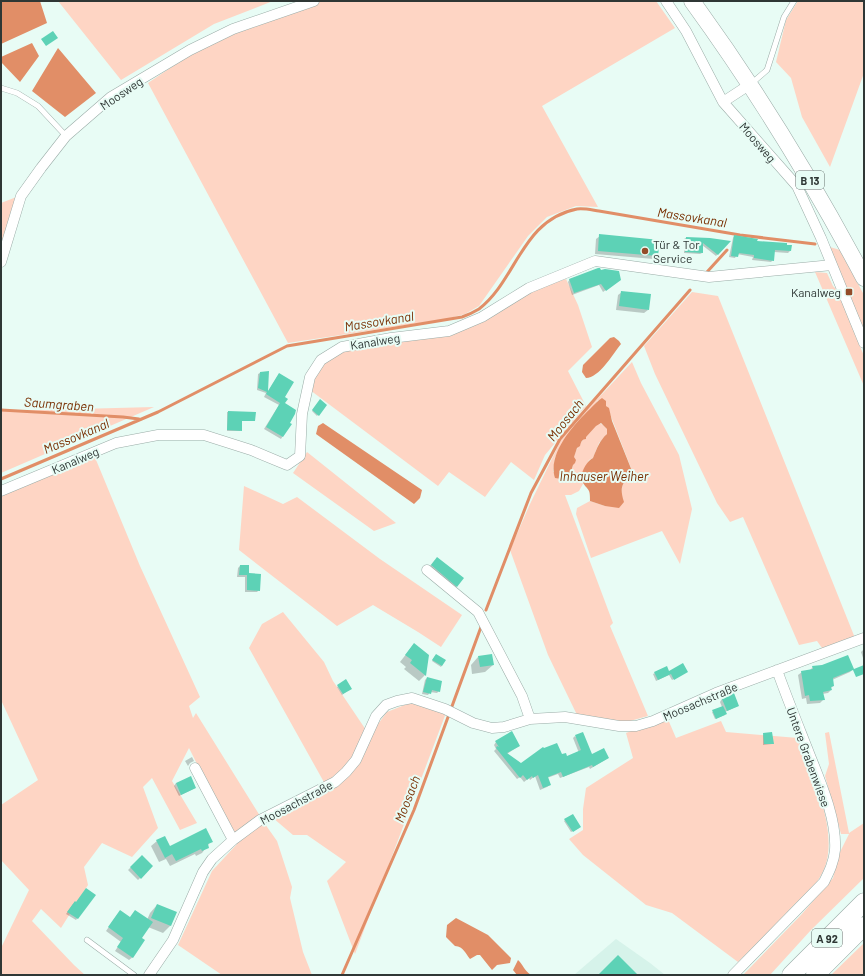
<svg xmlns="http://www.w3.org/2000/svg" width="865" height="976" viewBox="0 0 865 976" font-family="Barlow,sans-serif">
	<style>
		.built { fill: #d6f3ea }
		.green { fill: #fed5c4 }
		.water { fill: #e18e67 }
		.shadow { fill: #0003 }
		.lines { fill: none; stroke-linecap: round; stroke-linejoin: round }
		.stream { stroke: #e18e67; stroke-width: 3 }
		.building { fill: #5dd2b6 }
		.service-casing { stroke: #9aaca7; stroke-width: 6 }
		.minor-casing { stroke: #9aaca7; stroke-width: 11 }
		.primary-casing { stroke: #9aaca7; stroke-width: 17 }
		.motorway-casing { stroke: #9aaca7; stroke-width: 19 }
		.service { stroke: #fff; stroke-width: 5 }
		.minor { stroke: #fff; stroke-width: 10 }
		.primary { stroke: #fff; stroke-width: 16 }
		.motorway { stroke: #fff; stroke-width: 18 }
		.poi-dot { fill: #944c29; stroke: #e8fcf5; stroke-width: 1.5 }
		.labels { text-anchor: middle; dominant-baseline: central; stroke-width: 4; stroke-linejoin: round; paint-order: stroke }
		.shield { fill: #e8fcf5; stroke: #66726f; stroke-width: 1 }
		.shield-label { font-size: 11px; font-weight: bold; fill: #2f3735 }
		.street-label { font-size: 12px; fill: #2f3735; stroke: #e8fcf5 }
		.poi-label { font-size: 12px; fill: #2f3735; stroke: #e8fcf5; text-anchor: start }
		.water-label { font-size: 13px; font-style: italic; fill: #782e00; stroke: #e8fcf5 }
	</style>
	<rect width="100%" height="100%" fill="#e8fcf5"/>
	<path class="built" d="M616,939L650,963L665,975H574Z"/>
	<path class="green" d="M58,1H273L214,24L121,80Z
		M314,1H656L675,28L542,106L598,207L576,206L547,217L528,236L479,306L465,314L446,319L288,343L148,83L222,33Z
		M798,1H864V73L830,167L802,117L791,78L776,62L786,20Z
		M19,196L1,253V203Z
		M830,247L840,250L864,295V331Z
		M815,272L827,273L833,286L837,290L864,356V386Z
		M566,279L578,305L592,347L568,371L586,406L545,455L534,480L511,462L485,497L449,472L438,486L310,390L313,378L324,361L342,349L447,333L536,288Z
		M692,292L718,296L855,638L822,648L817,641L799,645L743,517L730,522L717,503L655,374L644,346Z
		M632,362L641,383L679,455L692,509L680,564L662,531L591,558L576,514L577,508L590,501L605,506L623,500C619,490 623,483 629,474L633,476L631,468L610,414L606,406L598,400L555,457L553,472L571,471C574,466 572,461 574,456C577,445 590,430 599,423L603,425L607,429V434L599,443L593,458L589,460L581,478L583,484L579,491L571,495H565L613,623L610,626L648,716L630,721L617,722L578,717L548,655L510,550L530,504L561,440L595,401L605,391Z
		M154,407L1,473V411Z
		M307,452L396,523L374,531L293,473Z
		M94,455L140,566L200,697L189,706L193,718L196,713L265,824L277,841L292,887L290,898L303,952L312,975H222L178,945L212,871L237,844L189,748L172,781L197,823L180,830L152,778L143,787L158,828L132,857L102,843L84,867L88,885L61,928L41,909L32,921L74,965L85,975H1V948L29,890L1,860V805L38,780L1,700V496Z
		M244,486L283,504L297,497L380,559L462,615L441,647L418,632L373,605L337,626L239,550Z
		M283,612L324,662L333,681L366,730L372,732L387,712L412,702L446,713L355,954L327,881L346,862L307,835H293L273,818L325,784L249,648L262,624Z
		M667,717L676,738L721,721L726,732L798,738C812,776 844,839 820,877C814,888 802,897 793,906C775,925 756,944 738,962L672,913L646,905L583,855L569,839L583,830V809L586,788L633,758L626,733Z
		M829,732L849,833L864,823V878L811,930L770,975H743L801,915L833,878L839,854L849,834H841L825,776L829,764L825,733Z
		M864,943V975H831Z"/>
	<path class="water" d="M1,1H40L47,23L1,44Z
		M32,43L39,56L20,82L1,62V57Z
		M58,48L96,93L65,117L32,91Z
		M614,337L619,341L621,344C613,354 599,378 586,378L582,372L583,365L610,338Z
		M602,398L606,401V406L609,408L612,421L634,476L629,475C621,486 620,489 624,502L619,508L605,506L590,501C590,498 590,493 589,491C587,487 583,485 582,480C580,472 587,461 593,458C597,448 600,440 607,434V429L601,423L596,426L586,437V439C582,439 581,442 580,446L577,448L574,457L576,460L575,463L573,465L570,475C564,479 562,479 555,478C547,454 574,424 590,409C594,405 597,401 602,398Z
		M323,423L422,490L420,498L414,504L316,434L318,426Z
		M456,918L488,935L511,958L510,963L497,965L492,970L480,955H477L470,959C465,953 464,947 455,946L446,937L447,925Z
		M518,960C524,966 523,969 531,975H517L513,970Z"/>
	<path class="shadow" d="M600,236L658,241L657,256L654,259L595,254L596,239Z
		M734,236L756,242L785,246L790,251L788,253L774,252L773,260L771,262L752,260L753,257L737,254L735,258L729,257L733,238Z
		M686,238L729,242L716,256L702,245V253L700,254L684,253V239Z
		M570,279L617,282L603,292L599,285L572,295L568,282Z
		M622,292L648,310L644,313L616,310L618,295Z
		M268,372L267,393L279,374L284,403L289,423L290,424L281,439L264,429L279,405L264,397L266,393L257,390L258,374L260,373Z
		M320,401L326,405L317,416L312,411Z
		M227,412H228L254,421H241L240,431H227Z
		M435,560L457,586L454,588L429,567Z
		M240,566L259,590L257,592H245V577H237L238,568Z
		M414,644L428,655L425,675L419,681L404,669L406,667L400,662Z
		M864,649V658H863L861,652Z
		M435,656L445,660L441,667L432,661Z
		M478,657L493,665L485,672L472,674L471,665Z
		M813,667L853,669L850,672L832,680L833,686L831,688V690L828,693L822,694L824,699L820,703L807,704L806,698L802,699L798,675L802,672L810,670Z
		M669,672L685,673L672,680L669,675L656,681L653,674L655,673Z
		M427,678L439,691L437,693L430,692L428,695L422,694L425,680Z
		M338,686L350,689L342,695L337,687Z
		M722,699L738,706L725,712V715L715,719L712,712L722,707L720,702Z
		M763,734L773,743L772,744L763,745Z
		M575,736L591,755L608,758L590,769L589,767L560,778L558,774L547,778L550,785L547,787L540,790L535,776L530,780L529,778L524,782L520,777L517,779L494,751L496,749L494,745L496,742L519,746L507,754L521,764L562,756L566,758L579,753L573,738Z
		M192,757L194,761L190,763L188,766L185,761Z
		M176,783L195,788L179,796L174,786Z
		M565,820L579,828L571,832L564,821Z
		M157,841L170,848L211,841L202,853L196,856L195,854L170,866L166,859L159,862L151,846Z
		M142,856L152,866L138,880L128,870Z
		M94,895L76,920L66,914L73,904Z
		M157,905L171,925L163,933L148,927L140,938L133,957L129,960L115,951L121,942L106,931L117,915L130,918L147,920L150,913Z"/>
	<g class="lines">
		<path class="stream" d="M707,272L727,250
			M1,410L123,417L139,419
			M1,479L158,412L287,346L462,317C468,315 474,312 479,309C517,280 521,220 577,209C584,208 592,210 599,211L740,235L815,244
			M486,610L531,493L560,439L690,290
			M342,975L414,810L481,627"/>
	</g>
	<path class="building" d="M53,31L58,38L46,46L41,39Z
		M599,234L660,240L658,256L598,251Z
		M734,235L758,239L757,241L787,243V245H792L791,251L775,250L774,261L754,258V255L739,253L738,257L731,256Z
		M686,237L710,238L731,241L718,255L703,243V253L685,252Z
		M598,268H600L601,270L605,269L619,271L621,280L606,291L601,284L574,293L569,279Z
		M621,291L651,294L649,310L619,306Z
		M269,371L268,391L279,373L294,382L285,397L288,399L285,403L296,410L295,414L290,423L292,424L283,437L266,427L280,403L266,394L267,392L258,388L260,372Z
		M320,399L327,405L319,416L312,410Z
		M228,411L256,412L255,421H242V431L227,430Z
		M437,557L464,578L457,587L431,565Z
		M240,565H249V573L261,574L260,591L247,590V575H239Z
		M414,643L429,655L426,676L410,663L412,660L405,655Z
		M436,654L446,660L442,666L432,660Z
		M492,654L494,665L480,667L478,656Z
		M848,655L854,669L864,665V674L856,677L853,670L833,678L834,686L831,687L832,690L823,692L825,700L810,701L809,695L805,696L801,671L813,669L812,666L822,665Z
		M683,663L688,672L674,680L671,674L658,680L654,672L667,666L669,671Z
		M427,677L442,681L440,692L432,690L431,694L423,692Z
		M346,679L352,689L343,694L337,685Z
		M734,693L739,706L727,711L722,699Z
		M723,706L727,714L716,719L712,710Z
		M512,731L520,746L507,753L521,763L543,747L544,748L557,743L562,754L566,753L567,756L581,750L575,735L583,732L592,754L604,748L609,758L593,767L592,765L563,777L561,772L548,777L551,785L543,788L538,775L533,778L532,776L527,780L523,775L520,778L496,748L497,746L499,747L495,741Z
		M772,732L774,744H764L763,733Z
		M191,776L196,788L181,795L176,783Z
		M573,814L581,827L573,832L564,819Z
		M206,828L213,842L208,844L209,848L202,851L201,849L176,861L172,854L165,858L156,840L165,836L170,846Z
		M142,855L153,866L141,879L130,867Z
		M86,888L96,895L78,919L67,912L75,901L76,902Z
		M157,904L177,912L171,926L151,918Z
		M120,910L130,917L135,910L153,922L142,938L145,940L133,958L117,947L123,938L108,927Z
		M618,955L638,975H598Z"/>
	<g class="lines">
		<g class="service-casing">
			<path id="service" d="M752,83L767,70L784,17L794,1
				M1,88L17,93L38,106L66,136
				M87,940L134,975"/>
		</g>
		<g class="minor-casing">
			<path id="minor" d="M666,1L686,31L723,102L797,186L821,238L864,343
				M723,102L749,85
				M1,262L21,196L41,168L66,136L111,97L190,50L233,29L314,1
				M1,491L116,443L158,435H204L251,450L287,465L300,456L302,414L310,377L321,360L342,347L391,338L449,331L482,317L529,288L595,261L709,277L832,265
				M427,570L478,612L522,696L530,719
				M195,768L233,840
				M149,975L173,940L203,872L212,859L233,840L260,820L335,782L346,772L356,760L376,716L386,705L397,701L412,698L445,709L473,723L492,728L504,727L530,719L565,717L619,726H636L653,721L716,693L864,638
				M733,975L824,882C829,872 834,862 835,850C837,819 820,781 809,753C798,725 787,698 777,670"/>
		</g>
		<g class="primary-casing">
			<path id="primary" d="M692,1C756,89 813,182 864,278"/>
		</g>
		<g class="motorway-casing">
			<path id="motorway" d="M791,975L864,902
				M815,975L864,926"/>
		</g>
		<use href="#service" class="service"/>
		<use href="#minor" class="minor"/>
		<use href="#primary" class="primary"/>
		<use href="#motorway" class="motorway"/>
	</g>
	<g class="poi-dot">
		<circle cx="645" cy="251" r="4"/>
		<rect x="845" y="288" width="8" height="8" rx="2"/>
	</g>
	<g class="labels">
		<g class="shield">
			<rect x="796" y="171" width="28" height="18" rx="3"/>
			<rect x="812" y="929" width="30" height="18" rx="3"/>
		</g>
		<g class="shield-label">
			<text x="810" y="180">B 13</text>
			<text x="827" y="938">A 92</text>
		</g>
		<g class="street-label">
			<text transform="translate(121 93) rotate(-34)">Moosweg</text>
			<text transform="translate(758 142) rotate(49)">Moosweg</text>
			<text transform="translate(375 341) rotate(-9)">Kanalweg</text>
			<text transform="translate(75 460) rotate(-23)">Kanalweg</text>
			<text transform="translate(700 701) rotate(-23)">Moosachstraße</text>
			<text transform="translate(809 757) rotate(70)">Untere Grabenwiese</text>
			<text transform="translate(296 802) rotate(-28)">Moosachstraße</text>
		</g>
		<g class="poi-label">
			<text x="653" y="244">Tür &amp; Tor<tspan x="653" dy="14">Service</tspan></text>
			<text x="841" y="292" text-anchor="end">Kanalweg</text>
		</g>
		<g class="water-label">
			<text transform="translate(692 217) rotate(9)">Massovkanal</text>
			<text transform="translate(379 321) rotate(-9)">Massovkanal</text>
			<text transform="translate(59 404) rotate(4)">Saumgraben</text>
			<text transform="translate(565 420) rotate(-51)">Moosach</text>
			<text transform="translate(76 436) rotate(-23)">Massovkanal</text>
			<text x="604" y="476">Inhauser Weiher</text>
			<text transform="translate(407 799) rotate(-69)">Moosach</text>
		</g>
	</g>
	<rect width="865" height="976" fill="none" stroke="#2f3735" stroke-width="4"/>
</svg>
